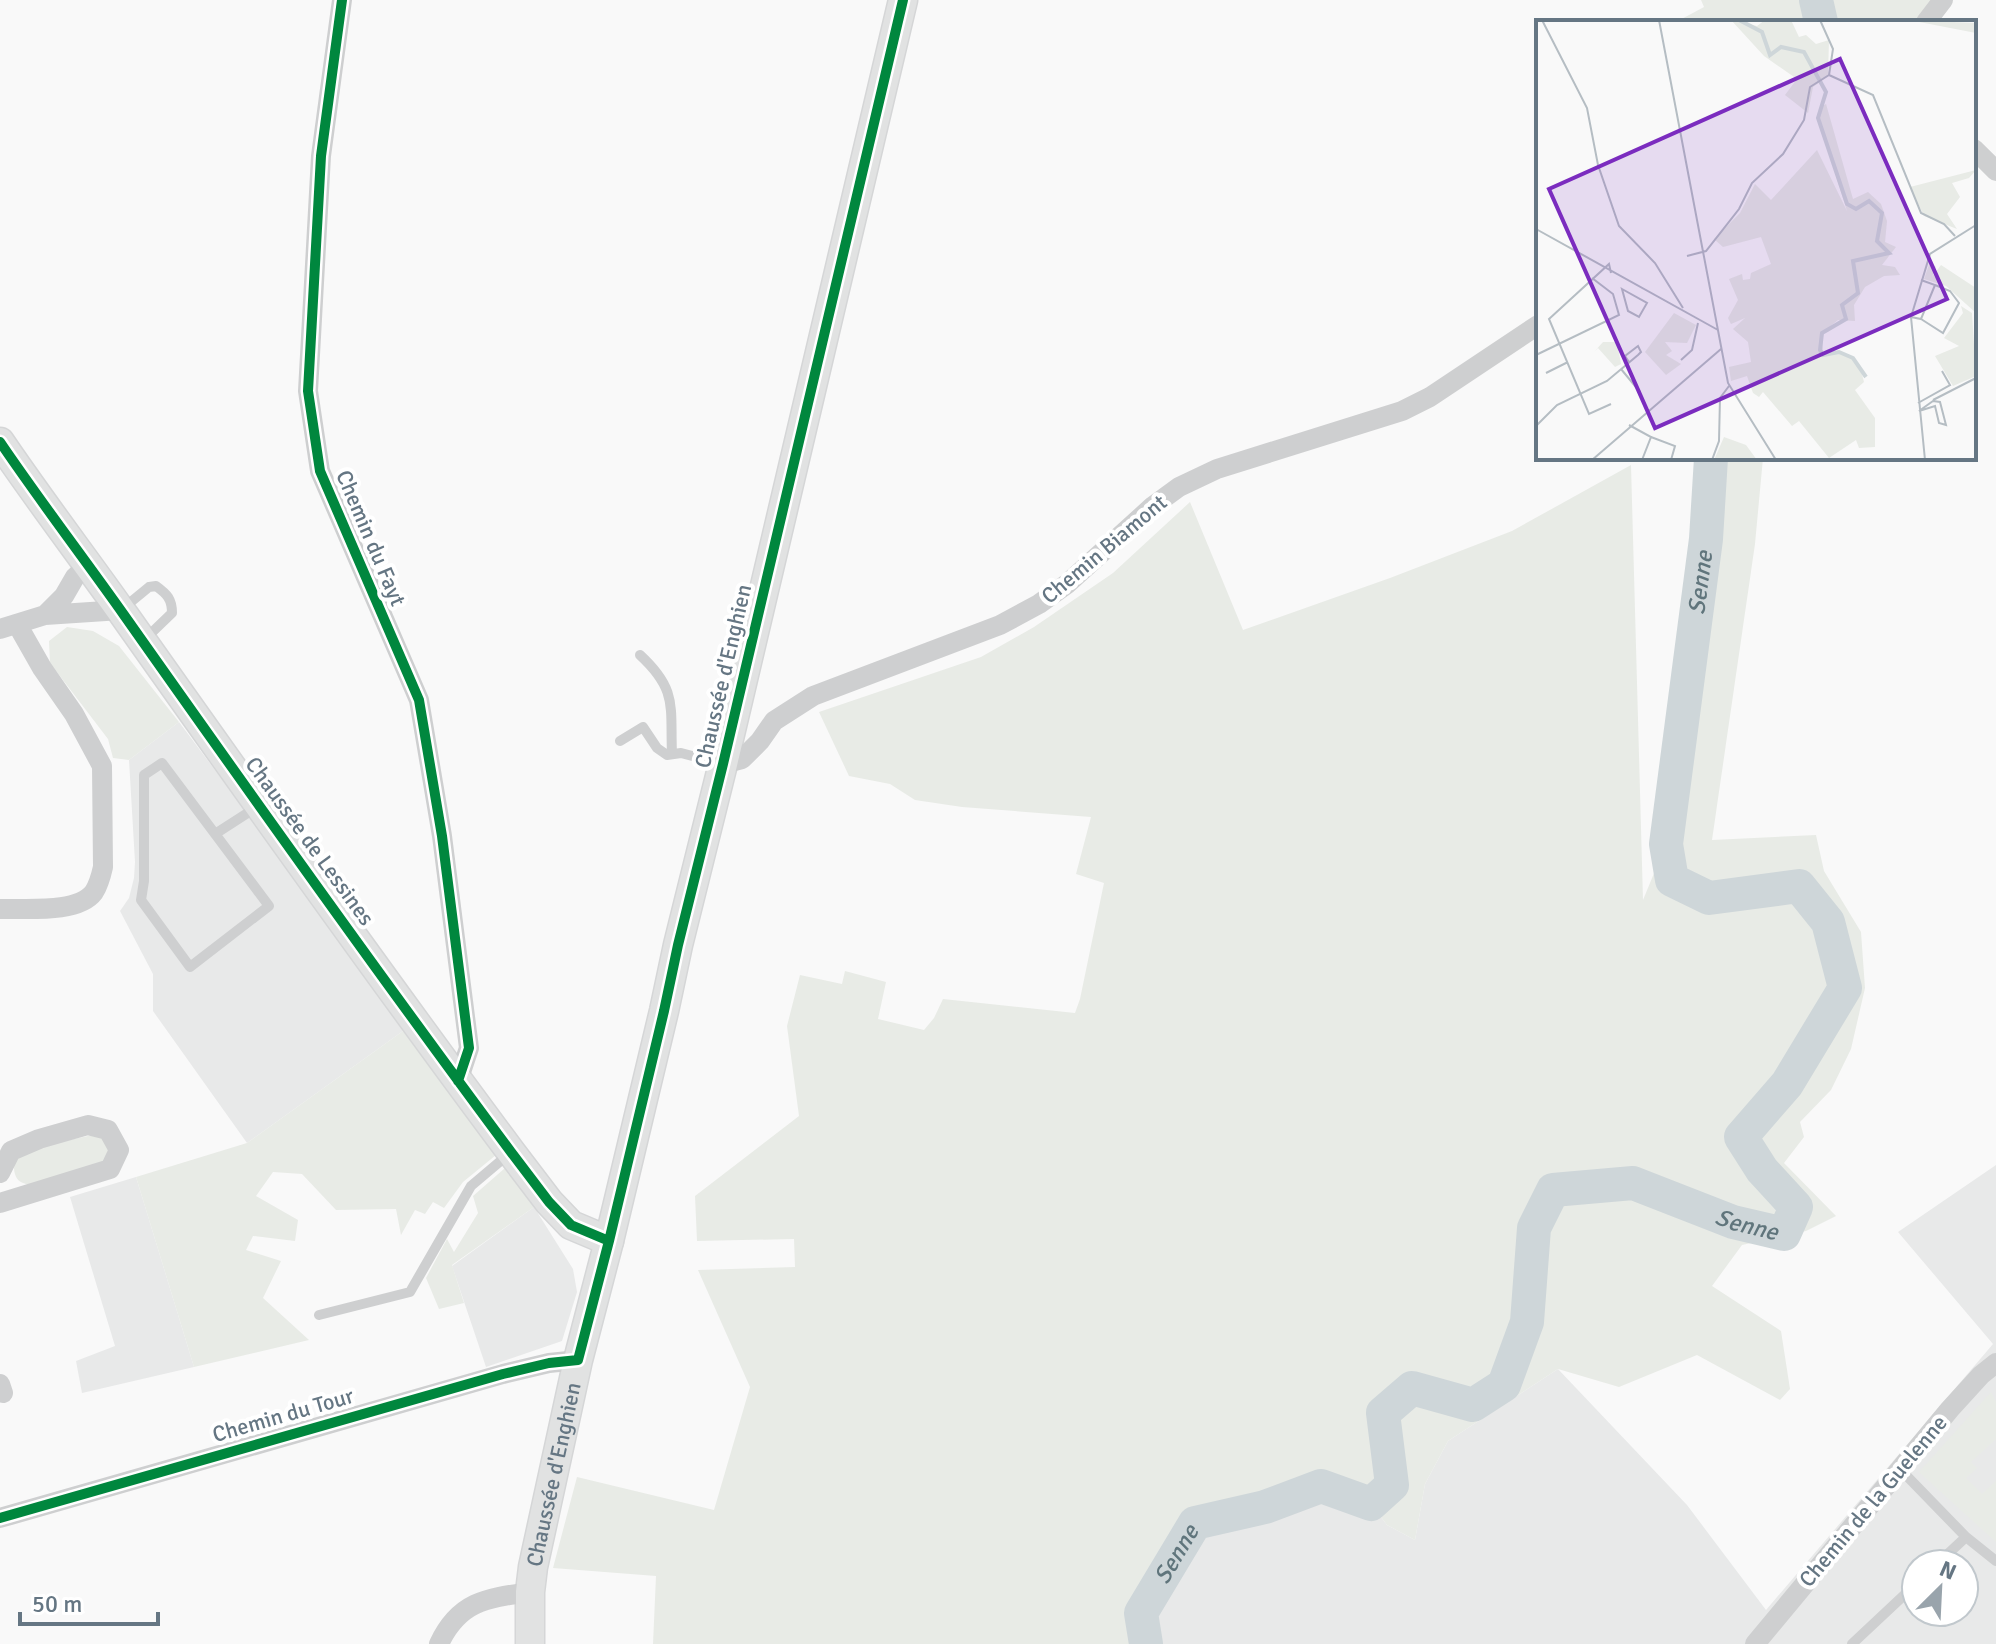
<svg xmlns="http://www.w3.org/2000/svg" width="1996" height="1644" viewBox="0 0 1996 1644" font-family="Signika,sans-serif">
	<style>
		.built { fill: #e8e9e9; fill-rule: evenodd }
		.green { fill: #e8ebe6 }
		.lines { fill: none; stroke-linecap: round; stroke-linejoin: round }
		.river { stroke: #ced6d9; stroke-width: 34 }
		.secondary-casing { stroke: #d5d6d7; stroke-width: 31 }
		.lane { stroke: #cecfd0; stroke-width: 10 }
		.street { stroke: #cecfd0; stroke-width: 20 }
		.secondary { stroke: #e1e2e2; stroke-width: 28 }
		.cycleway-casing { stroke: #fff; stroke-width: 15 }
		.cycleway { stroke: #00873e; stroke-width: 10 }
		.labels { text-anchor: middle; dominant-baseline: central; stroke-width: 8; stroke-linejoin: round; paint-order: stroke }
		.street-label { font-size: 22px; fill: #657683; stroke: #fff }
		.water-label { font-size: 24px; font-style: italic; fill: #60757c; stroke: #fff }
		.inset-river { fill: none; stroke: #ced6d9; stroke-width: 4 }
		.inset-road { fill: none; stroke: #b5bdc3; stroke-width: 2 }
		.view { fill: #7b2cbf; fill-opacity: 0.15; stroke: #7b2cbf; stroke-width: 4 }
		.inset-edge { fill: none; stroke: #657683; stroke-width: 4 }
	</style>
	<rect width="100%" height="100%" fill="#f9f9f9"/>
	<path class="built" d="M179,722L307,893L403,1031L247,1143L153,1011V974L120,911L129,898L134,878L135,862L129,760Z
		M1996,1165V1644H1146L1141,1613L1195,1523L1265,1507L1321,1486L1371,1504L1387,1525L1415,1540L1425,1484L1448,1441L1558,1369L1687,1505L1766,1610L1993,1344L1898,1232ZM1916,1564H1964V1612H1916Z
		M136,1177L194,1367L82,1393L76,1361L115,1346L70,1197Z
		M534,1207L573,1269L577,1292L562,1341L486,1367L452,1266Z"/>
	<path class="green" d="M1701,0H1933L1915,22H1676L1704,7Z
		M1711,458H1763L1755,544L1712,840L1816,835L1824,871L1861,932L1865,988L1851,1049L1831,1090L1800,1122L1804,1137L1784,1163L1836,1216L1806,1231L1742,1245L1712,1286L1781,1331L1790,1389L1780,1400L1697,1355L1619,1387L1558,1369L1448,1441L1425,1484L1415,1540L1387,1525L1371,1504L1321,1486L1265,1507L1195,1523L1141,1613L1146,1644H653L656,1576L553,1568L577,1477L714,1510L750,1387L698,1270L795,1267L794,1239L697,1241L695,1196L799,1116L787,1026L800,975L842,984L845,971L886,982L878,1019L924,1030L934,1018L943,999L1075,1013L1080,999L1104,883L1076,874L1091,817L962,807L915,800L890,784L849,776L819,712L981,657L1034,627L1113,573L1190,502L1243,630L1390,578L1512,531L1631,465L1643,900L1666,844L1706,539Z
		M67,627L93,631L119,646L179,722L129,760L113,758L108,739L50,663L49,641Z
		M403,1031L496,1155L463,1182L444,1208L433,1202L425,1214L415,1210L401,1235L396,1209L336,1210L302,1174L273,1172L256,1196L298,1220L295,1241L253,1236L246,1250L281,1261L263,1298L309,1340L194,1367L136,1177L247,1143Z
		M92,1135L101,1136L109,1145L106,1161L29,1185C23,1183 17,1182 15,1174C13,1169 14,1161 19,1157C26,1149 79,1138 92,1135Z
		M505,1168L534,1207L452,1265L464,1303L439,1309L426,1278L447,1239L454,1252L478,1213L473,1196Z
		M1991,1392L1996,1402V1439L1971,1462L1977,1468L1966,1478L1982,1494L1996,1481V1542L1919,1472Z"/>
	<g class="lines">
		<g class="river">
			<path d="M1816,0L1821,22"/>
			<path id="s1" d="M1146,1644L1141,1613L1195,1523L1265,1507L1321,1486L1371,1504L1392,1485L1383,1413L1412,1388L1473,1405L1504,1385L1527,1322L1534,1228L1553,1190L1633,1183L1733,1222L1784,1234L1796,1207L1762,1170L1741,1137L1787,1084L1845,988L1828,922L1799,886L1709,898L1672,880L1666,844L1706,539L1711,458"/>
		</g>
		<g class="secondary-casing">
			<g id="secondary">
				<path d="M0,442C40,501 83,557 124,615C251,795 379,975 511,1152L549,1202L571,1225L609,1241"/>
				<path id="s2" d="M530,1644V1592L533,1567L578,1360L609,1241L664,1011L678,945L723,764L903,0"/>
			</g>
		</g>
		<path class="lane" d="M121,610L149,587L156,586C167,594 172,599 172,613L144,640
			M640,655C678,690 670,707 672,754
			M620,741L643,727L657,748L667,755L681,753L723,764
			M162,763L269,906L190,967L141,900L144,881V775Z
			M215,834L257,807
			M319,1315L410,1292L471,1186L510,1153
			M1900,1469L1966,1537L1937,1564
			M1966,1537L1996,1561
			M1852,1644L1916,1584"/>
		<path class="street" d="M342,0L321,156L308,391L320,471L419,700L442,836L469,1048L458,1081
			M1926,22L1943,0
			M1974,149L1996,171
			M45,615L64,596L75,577L87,566
			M0,629L45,615L121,610
			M723,764L742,759L760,741L774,721L813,696L1000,625L1039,604L1067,584L1153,506L1179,487L1217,469L1402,411L1430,397L1538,325
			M0,909C25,908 78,914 94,892C99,884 101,876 103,867L102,766L74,714L42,668L17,624
			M0,1173L11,1151L39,1139L88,1125L108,1130L119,1150L110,1169L0,1203
			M0,1384L3,1393
			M0,1518L503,1374L549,1363L578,1360
			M439,1644C459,1601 487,1598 530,1592
			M1755,1644L1950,1409L1981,1375L1996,1363"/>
		<use href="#secondary" class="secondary"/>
		<g class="cycleway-casing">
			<path id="cycleway" d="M342,0L321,156L308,391L320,471L419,700L442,836L469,1048L458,1081
				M0,442C40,501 83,557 124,615C251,795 379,975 511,1152L549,1202L571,1225L609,1241
				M0,1518L503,1374L549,1363L578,1360L609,1241L664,1011L678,945L723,764L903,0"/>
		</g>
		<use href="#cycleway" class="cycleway"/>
	</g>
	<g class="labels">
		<g class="street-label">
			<text transform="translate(371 538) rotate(67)">Chemin du Fayt</text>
			<text transform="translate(1104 549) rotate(-40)">Chemin Biamont</text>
			<text transform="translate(723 676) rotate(-77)">Chaussée d'Enghien</text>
			<text transform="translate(310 841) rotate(54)">Chaussée de Lessines</text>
			<text transform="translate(283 1415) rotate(-16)">Chemin du Tour</text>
			<text stroke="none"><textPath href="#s2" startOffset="172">Chaussée d'Enghien</textPath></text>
			<text transform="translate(1873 1501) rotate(-50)">Chemin de la Guelenne</text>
		</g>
		<g class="water-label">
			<text stroke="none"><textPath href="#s1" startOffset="1852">Senne</textPath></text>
			<text stroke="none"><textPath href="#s1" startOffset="966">Senne</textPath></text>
			<text stroke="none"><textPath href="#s1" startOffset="100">Senne</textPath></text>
		</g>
	</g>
	<g transform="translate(1536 20)">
		<rect width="440" height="440" fill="#f9f9f9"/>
		<path d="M195,0L221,6L229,0H255L263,17L270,15L280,24L293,20L292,56L277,67L272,93L249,75L261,59L228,36ZM373,0L440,3V13ZM290,84L317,179L332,172L345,184L351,201L349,222L360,227L346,245L359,247L364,255L348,256L329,267L318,285L319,301L302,300L286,313L287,335L303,332L317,338L325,350L328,362L319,370L339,398V427L323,428L320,420L293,438L263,401L256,406L227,372L223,377L217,373L211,356L195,361L193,347L215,342L212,322L197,309L209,298L195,304L192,298L202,280L193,259L206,254L207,260L214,259L215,253L235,244L225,217L187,227L178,219L204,193L219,164L235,180L281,130L311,191L282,98L283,88ZM440,150L433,158L416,163L424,177L411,194L421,209L388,196L374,167ZM394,242L400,247L396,257L405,245L440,268V293L410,266L388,259ZM425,286L436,293L440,356L417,366L399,336L423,326L408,318L427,293ZM138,293L160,305L151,323L129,322L136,331L130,335L145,344L130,355L109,332ZM67,322H81L85,344L79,347L62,328L58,332ZM188,417L210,425L221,440H178Z" fill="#e8ebe6"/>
		<path class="inset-river" d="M203,0L226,12L234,35L245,27L268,32L290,72L282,98L311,184L320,189L333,181L346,193L341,221L353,233L317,241L322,273L306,285L310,299L286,313L284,330L287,335L303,332L317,338L330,357"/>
		<path class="inset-road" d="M6,0L51,88L62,145L83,206L119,243L147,288M123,0L192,363L240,440M284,0L297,29L293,55M293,55L337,75L385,193L408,204L419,216M0,209L182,310M151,236L170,231L203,189L216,163L247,134L268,100L274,67L293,55M86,269L111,283L103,297L92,291ZM375,297L385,299L399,265L385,260M385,299L407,313L423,283L414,271L399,265M0,335L83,295L77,274L56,258M145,340L156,330L162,303M85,349L104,372M10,353L32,342M397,380L440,358M397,381L404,382L410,405L403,403L399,386L383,391ZM382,383L414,365L406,351M75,384L53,394L13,299L73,244L75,253M93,405L115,417L106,440M0,406L21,385L71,361L102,335L105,332L102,326L89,336L93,342M115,417L139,426L135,440M56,440L185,329M176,440L183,421L184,378L193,366M389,440L375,297L394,234L440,205"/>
		<path class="view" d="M304,39L411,279L119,408L13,169Z"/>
		<rect width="440" height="440" class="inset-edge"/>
	</g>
	<g transform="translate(1940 1588) rotate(24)"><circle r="38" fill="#ffffff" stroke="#c1c8cd" stroke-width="2"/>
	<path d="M0-6L14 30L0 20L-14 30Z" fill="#99a4ac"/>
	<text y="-12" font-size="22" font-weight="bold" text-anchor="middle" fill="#657683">N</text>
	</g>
	<path d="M20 1612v12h138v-12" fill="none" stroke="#657683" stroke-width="4"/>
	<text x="32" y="1612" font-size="24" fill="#657683" stroke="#ffffff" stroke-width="6" paint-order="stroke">50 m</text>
</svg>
